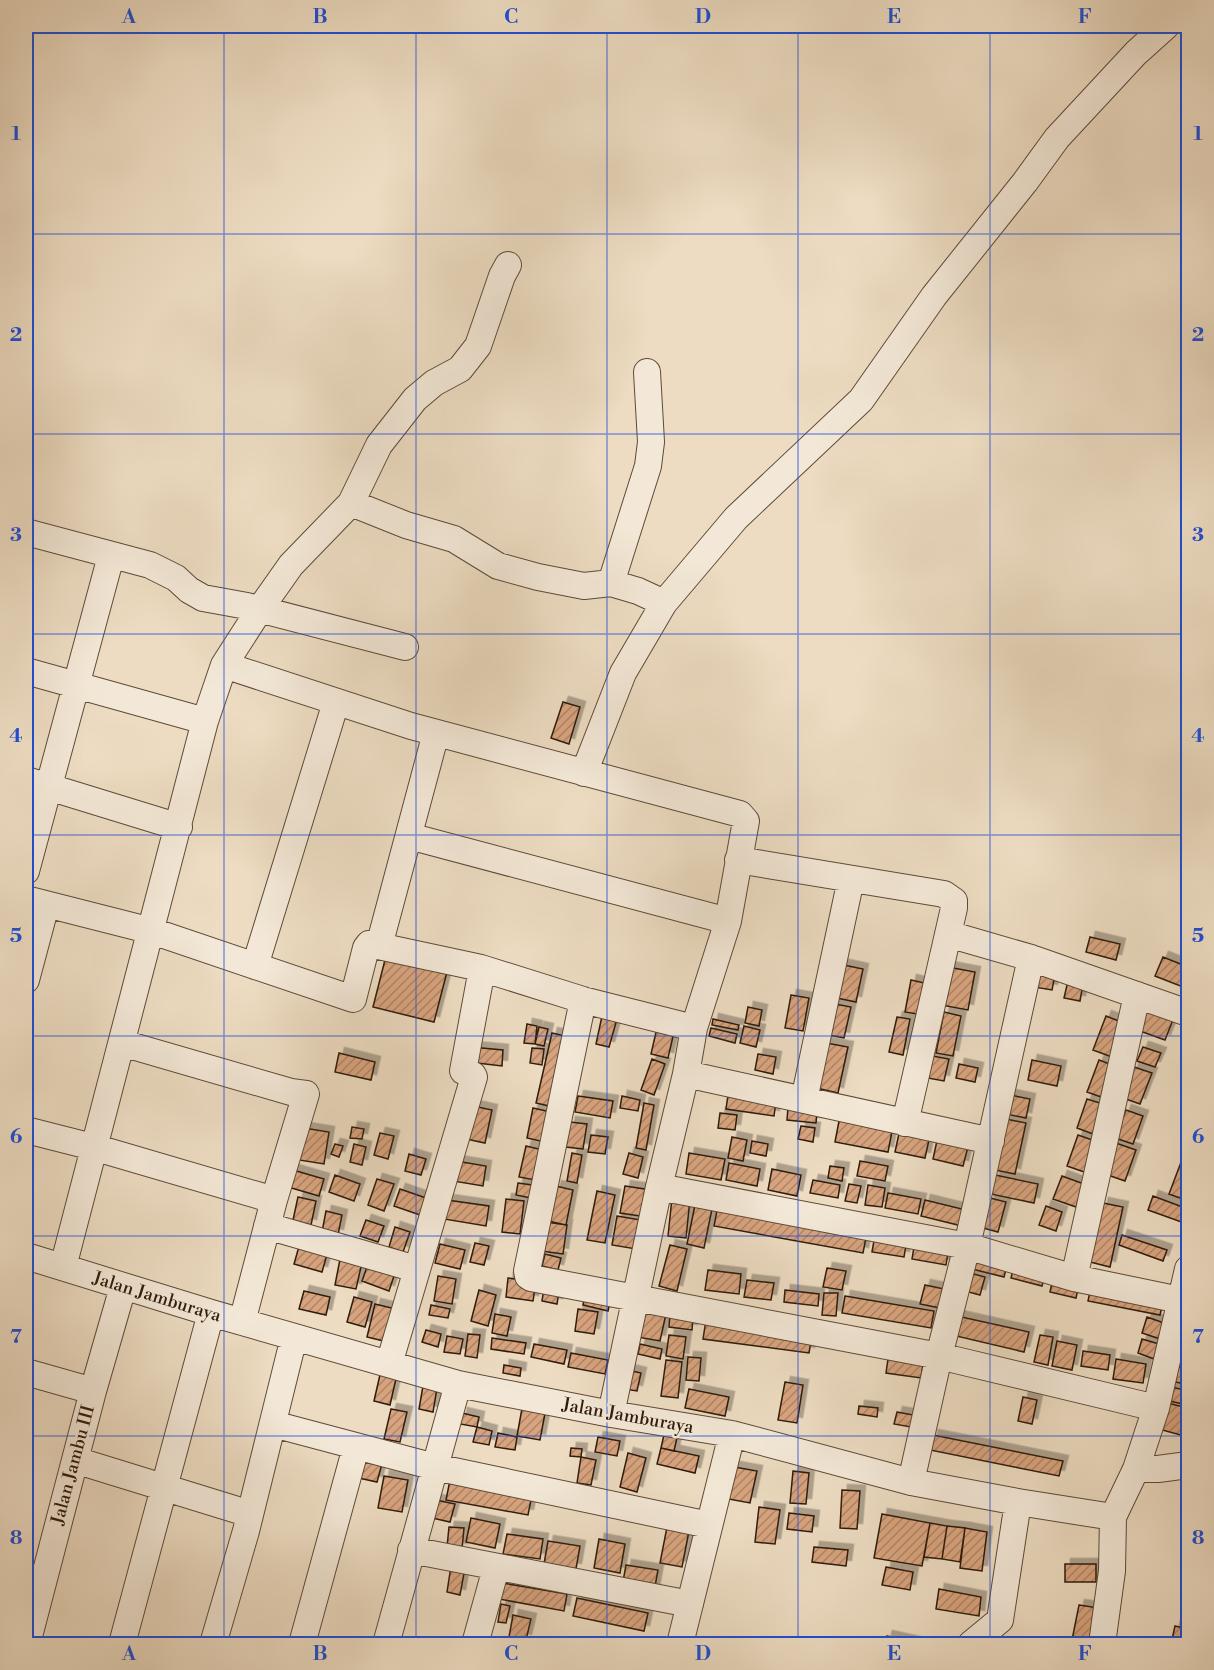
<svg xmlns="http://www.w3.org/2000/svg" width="1214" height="1670" viewBox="0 0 1214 1670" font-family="'Libre Bodoni',serif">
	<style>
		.building { fill: url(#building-hatch); stroke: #2f1a0a; stroke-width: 1.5; filter: url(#shadow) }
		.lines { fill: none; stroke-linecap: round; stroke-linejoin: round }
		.minor-casing { stroke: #5e4a38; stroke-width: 28 }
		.minor { stroke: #f3e8d7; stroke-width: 26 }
		.grid { fill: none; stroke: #1d4ed8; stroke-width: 1.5; stroke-opacity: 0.55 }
		.labels { text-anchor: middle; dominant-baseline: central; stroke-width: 5; stroke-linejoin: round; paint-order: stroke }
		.street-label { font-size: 18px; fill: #2f1a0a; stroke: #f3e8d7 }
		.neatline { fill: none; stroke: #1d4ed8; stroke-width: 2 }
		.grid-label { font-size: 20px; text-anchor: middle; font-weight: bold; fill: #1d4ed8 }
	</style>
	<defs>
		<pattern id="building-hatch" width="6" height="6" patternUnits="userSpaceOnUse" patternTransform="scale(1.5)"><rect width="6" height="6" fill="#d8a47f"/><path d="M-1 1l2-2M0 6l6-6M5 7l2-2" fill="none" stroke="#b08566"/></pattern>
		<filter id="shadow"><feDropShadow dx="5.5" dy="-5.5" stdDeviation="0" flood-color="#0004"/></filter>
	</defs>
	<rect width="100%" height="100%" fill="#eddcc2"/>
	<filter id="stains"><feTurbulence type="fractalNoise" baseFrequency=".00333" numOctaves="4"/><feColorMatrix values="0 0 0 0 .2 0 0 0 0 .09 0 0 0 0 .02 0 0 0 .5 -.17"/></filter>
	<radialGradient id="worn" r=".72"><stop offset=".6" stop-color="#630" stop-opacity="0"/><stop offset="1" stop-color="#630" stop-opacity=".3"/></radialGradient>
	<path class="building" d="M563,702L580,707L569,744L551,738Z
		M1090,937L1120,944L1116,960L1086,952Z
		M387,952L448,968L434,1022L373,1007Z
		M1163,957L1188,967V989L1155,976Z
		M839,964L863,969L856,1002L832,997Z
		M948,967L975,972L968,1010L941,1005Z
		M1038,967L1056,970L1052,990L1034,987Z
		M911,980L929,984L923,1015L905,1012Z
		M1068,981L1083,984L1080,1001L1064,998Z
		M791,995L809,998L803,1031L785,1028Z
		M830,1003L851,1007L844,1038L823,1034Z
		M748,1007L762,1010L759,1026L745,1023Z
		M1148,1008L1174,1017L1165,1040L1140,1031Z
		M944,1012L961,1016L953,1056L936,1053Z
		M602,1016L617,1019L609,1047L596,1044Z
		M1106,1016L1124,1023L1112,1057L1093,1050Z
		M897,1017L910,1019L903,1055L889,1052Z
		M713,1019L739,1025L738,1030L712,1025Z
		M527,1024L537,1026L535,1044L524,1043Z
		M744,1026L760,1030L756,1047L740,1043Z
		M539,1027L548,1029L544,1046L535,1044Z
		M657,1028L674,1032L668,1058L651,1054Z
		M711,1028L737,1034L735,1043L709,1036Z
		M552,1033L565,1036L549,1106L536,1103Z
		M821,1042L848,1047L838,1093L812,1087Z
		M471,1047L503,1050L502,1066L469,1062Z
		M1143,1047L1161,1053L1155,1067L1137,1061Z
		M532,1048L544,1049L542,1065L530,1063Z
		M339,1053L375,1062L371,1080L335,1072Z
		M758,1054L776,1057L773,1074L755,1070Z
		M927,1055L949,1059L944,1081L922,1077Z
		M652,1059L665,1064L654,1095L641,1090Z
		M1032,1060L1061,1066L1057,1086L1028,1080Z
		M1099,1060L1115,1066L1104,1098L1087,1092Z
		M959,1064L978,1068L975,1082L956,1078Z
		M1134,1067L1152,1073L1140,1104L1123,1098Z
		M728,1095L776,1101L774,1116L726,1109Z
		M1010,1095L1030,1099L1026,1118L1006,1114Z
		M578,1096L613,1101L610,1118L575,1112Z
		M622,1096L640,1100L638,1111L620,1108Z
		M1087,1099L1103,1104L1093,1134L1077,1128Z
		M644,1103L654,1105L646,1150L636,1148Z
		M473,1106L492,1110L485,1143L466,1139Z
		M533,1108L551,1112L545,1142L527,1138Z
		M788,1108L817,1112L816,1123L787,1120Z
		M1126,1110L1143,1116L1133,1144L1115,1138Z
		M720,1113L737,1115L735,1130L718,1128Z
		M840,1116L893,1126L888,1152L835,1142Z
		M1006,1119L1026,1123L1015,1174L995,1170Z
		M570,1122L587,1124L583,1149L566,1147Z
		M801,1126L815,1128L813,1142L798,1139Z
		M352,1127L364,1129L362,1139L350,1138Z
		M304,1128L329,1132L324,1164L299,1160Z
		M900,1129L930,1135L925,1158L895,1152Z
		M380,1133L394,1136L388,1159L374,1155Z
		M591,1135L608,1137L605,1154L588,1152Z
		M1078,1135L1098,1142L1087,1173L1067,1166Z
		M938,1136L969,1143L963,1166L933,1159Z
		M732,1137L747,1140L743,1161L728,1158Z
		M752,1141L768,1144L766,1156L750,1153Z
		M1113,1142L1136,1150L1125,1181L1102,1173Z
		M335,1144L343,1146L339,1157L331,1154Z
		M354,1144L366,1147L362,1165L350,1162Z
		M526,1146L543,1150L535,1180L519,1177Z
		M572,1153L582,1155L577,1183L567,1181Z
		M629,1153L643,1157L638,1178L623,1174Z
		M689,1153L725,1159L721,1180L686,1174Z
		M409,1154L426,1159L421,1175L405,1171Z
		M1183,1157L1188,1159V1201L1169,1194Z
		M456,1161L486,1166L483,1186L453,1181Z
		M860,1161L888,1166L885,1181L857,1176Z
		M729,1163L760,1169L757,1186L726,1180Z
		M830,1166L844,1168L842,1181L828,1178Z
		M772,1169L801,1175L797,1196L768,1190Z
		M293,1170L324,1179L319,1196L288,1187Z
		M335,1175L360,1184L354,1201L329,1192Z
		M995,1175L1038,1184L1034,1203L991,1194Z
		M1062,1176L1084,1184L1076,1207L1053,1199Z
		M377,1179L394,1184L384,1211L368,1205Z
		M813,1180L840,1185L838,1198L810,1193Z
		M518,1183L539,1186L536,1199L516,1195Z
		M849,1184L861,1186L857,1203L845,1201Z
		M868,1185L885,1188L882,1207L865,1205Z
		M556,1186L573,1190L566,1225L548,1221Z
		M625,1186L651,1190L647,1217L620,1213Z
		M400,1189L429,1199L423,1216L394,1206Z
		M597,1191L615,1195L605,1243L587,1240Z
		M888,1193L921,1199L918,1214L885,1208Z
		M1153,1196L1188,1209L1187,1224L1148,1210Z
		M298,1197L316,1201L311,1225L293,1220Z
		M672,1198L690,1199L686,1238L668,1236Z
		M990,1198L1006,1202L998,1232L983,1228Z
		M506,1199L524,1201L520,1234L502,1232Z
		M447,1200L489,1206L486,1226L444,1219Z
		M696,1200L713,1204L704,1248L687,1244Z
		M925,1200L966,1210L962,1226L921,1216Z
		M1103,1203L1123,1207L1110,1267L1090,1262Z
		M718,1205L867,1233L863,1253L714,1226Z
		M1046,1206L1062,1212L1056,1231L1039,1225Z
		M326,1211L342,1215L338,1235L322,1232Z
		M617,1216L641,1220L636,1249L612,1245Z
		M366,1220L384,1226L378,1242L360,1236Z
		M546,1222L567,1225L563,1254L541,1251Z
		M395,1227L410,1232L403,1252L389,1247Z
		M875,1235L907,1239L904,1257L872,1252Z
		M1122,1235L1167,1250L1163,1261L1119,1245Z
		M915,1241L949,1247L946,1265L912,1259Z
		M300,1243L328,1251L322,1272L294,1264Z
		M475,1243L489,1246L484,1265L470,1262Z
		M440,1244L465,1250L460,1269L435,1263Z
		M670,1245L687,1249L677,1291L659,1286Z
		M341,1254L363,1258L356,1289L335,1285Z
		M545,1254L561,1258L558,1270L542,1266Z
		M971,1254L1008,1262L1004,1277L968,1268Z
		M368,1264L395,1273L389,1291L362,1281Z
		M1014,1266L1045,1274L1042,1286L1011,1278Z
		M827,1268L846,1271L842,1290L823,1287Z
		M708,1270L741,1274L739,1294L705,1290Z
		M970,1273L985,1277L980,1295L965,1291Z
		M438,1276L456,1279L452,1304L434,1301Z
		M508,1278L536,1282L533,1301L506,1297Z
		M1053,1278L1079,1284L1076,1298L1050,1292Z
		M747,1280L774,1283L771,1300L744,1297Z
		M925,1285L949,1290L945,1309L920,1304Z
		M1091,1287L1163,1301L1160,1315L1088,1301Z
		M544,1288L559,1291L557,1304L542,1301Z
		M479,1290L496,1295L488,1326L471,1321Z
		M785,1290L819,1294L818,1306L784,1302Z
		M304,1291L330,1297L326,1315L299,1309Z
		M586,1292L611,1298L608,1311L583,1305Z
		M824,1293H838L836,1316L822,1315Z
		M845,1296L934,1311L931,1328L842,1313Z
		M354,1297L372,1302L365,1327L347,1322Z
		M375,1304L400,1310L392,1343L367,1337Z
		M431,1305L450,1309L448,1318L429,1315Z
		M578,1309L598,1312L594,1334L575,1331Z
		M643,1310L666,1314L660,1341L637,1337Z
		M495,1314L511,1317L507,1336L492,1333Z
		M670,1314L693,1317L692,1330L669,1327Z
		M957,1316L1029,1332L1024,1352L952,1335Z
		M1147,1317L1164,1323L1160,1339L1142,1333Z
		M706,1320L812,1335L809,1353L703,1339Z
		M426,1330L441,1334L438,1347L422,1342Z
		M468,1334L480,1335L477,1358L465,1356Z
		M669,1335L686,1337L683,1359L666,1356Z
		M1040,1335L1053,1337L1048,1365L1034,1362Z
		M447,1336L463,1339L460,1354L444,1352Z
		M492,1338L526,1343L524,1354L491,1349Z
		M1142,1339L1159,1344L1154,1359L1138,1353Z
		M1057,1341L1077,1345L1072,1370L1052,1366Z
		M1172,1343L1188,1345V1365L1169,1361Z
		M534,1344L567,1350L564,1364L531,1357Z
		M640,1344L662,1349L660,1359L638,1354Z
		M1083,1351L1110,1355L1108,1370L1081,1366Z
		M889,1352L924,1357L921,1378L886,1373Z
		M571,1353L608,1360L605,1374L568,1367Z
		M688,1357L701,1358L699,1381L686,1380Z
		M1116,1359L1146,1364L1143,1383L1113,1379Z
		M666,1360L682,1362L678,1398L661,1396Z
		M504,1365L521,1368L520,1376L503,1373Z
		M1171,1365L1188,1369V1385L1168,1380Z
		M382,1366L398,1370L390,1405L374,1401Z
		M628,1370L641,1373L637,1391L624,1389Z
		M424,1380L438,1382L433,1412L419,1409Z
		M785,1382L803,1385L797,1423L778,1420Z
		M1164,1385L1188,1391V1405L1160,1399Z
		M689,1389L729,1397L725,1416L685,1408Z
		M1023,1397L1037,1400L1032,1424L1018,1421Z
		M1163,1402L1188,1408V1437L1155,1428Z
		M523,1403L546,1408L540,1440L517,1436Z
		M859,1406L878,1408L877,1417L858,1414Z
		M391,1409L407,1412L400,1442L384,1439Z
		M897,1412L924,1417L922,1429L894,1424Z
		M462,1413L479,1417L477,1427L460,1424Z
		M666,1426L679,1429L674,1451L661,1448Z
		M477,1427L492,1431L489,1445L473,1442Z
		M498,1433L517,1437L515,1450L495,1447Z
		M933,1435L1063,1461L1059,1476L930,1450Z
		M598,1437L620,1441L617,1456L595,1452Z
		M571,1448L582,1449L581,1457L570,1456Z
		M661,1448L699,1456L695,1473L657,1464Z
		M628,1453L646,1458L637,1492L620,1487Z
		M360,1454L383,1460L377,1482L354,1477Z
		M581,1457L596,1460L591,1485L577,1483Z
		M729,1466L757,1471L750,1503L723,1498Z
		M793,1471L809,1473L806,1504L790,1503Z
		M384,1476L408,1480L402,1512L378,1508Z
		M450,1480L532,1495L528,1515L446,1500Z
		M842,1490L860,1491L857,1529L840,1528Z
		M436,1500L455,1504L450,1522L432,1518Z
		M759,1507L780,1510L775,1544L755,1542Z
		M789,1513L814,1516L812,1532L787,1529Z
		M882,1514L930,1523L922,1566L874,1558Z
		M471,1518L500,1524L495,1548L466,1542Z
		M930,1523L947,1526L942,1559L924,1557Z
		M947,1526L965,1528L960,1562L942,1559Z
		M449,1527L464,1528L462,1549L447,1547Z
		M667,1527L689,1531L682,1567L660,1563Z
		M965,1528L987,1532L982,1571L960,1568Z
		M507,1534L543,1539L540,1559L503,1554Z
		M599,1539L625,1544L620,1573L594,1568Z
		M548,1541L580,1546L576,1569L544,1564Z
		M814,1547L848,1550L846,1566L812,1562Z
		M1065,1564H1096V1582H1065Z
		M626,1565L658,1570L654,1592L622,1587Z
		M451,1566L465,1568L460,1595L447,1592Z
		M886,1567L913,1572L910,1590L882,1585Z
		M502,1583L567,1594L564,1611L499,1599Z
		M939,1589L981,1597L979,1616L936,1609Z
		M577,1598L648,1613L644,1631L573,1616Z
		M501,1604L510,1606L506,1623L498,1622Z
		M1079,1605L1099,1608L1090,1643L1072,1640Z
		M513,1615L531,1619L526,1640L509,1637Z
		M1175,1626L1188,1629V1644H1171Z
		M887,1636L919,1643V1644H885Z"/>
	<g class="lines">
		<g class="minor-casing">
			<path id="minor" d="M351,503L406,525L454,539L498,566L538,577L584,586L611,583L648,466L651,442L647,372
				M26,532L150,565L176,578L189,590L203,598L247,606L405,647
				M611,583L638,591L664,603
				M224,665L411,726L740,814L746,821L728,921L694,1028L686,1074L659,1187L611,1414
				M26,671L205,721
				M584,773L623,673L664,603L736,518L861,400L934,296L1025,182L1057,138L1136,53L1166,26
				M26,780L179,827
				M409,836L728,921
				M738,860L944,894L954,901V908L905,1123
				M26,871L111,556
				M26,899L152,931L353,999L366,948L369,944L481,968L583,1000L694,1028
				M948,934L1031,958L1188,1013
				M379,946L436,733
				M255,966L336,702
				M26,980L46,905
				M583,1000L527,1271L528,1276L531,1278L939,1356L1156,1408L1188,1269
				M122,1043L291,1092L306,1094L274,1200L242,1322
				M686,1074L991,1141
				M804,1100L851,879
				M26,1130L93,1147L274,1200
				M659,1187L967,1246L1074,1278L1180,1300
				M267,1226L416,1269
				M26,1256L211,1313L458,1384L611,1414L732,1434L911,1482L1018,1502L1113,1517L1112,1571L1102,1644
				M63,1267L205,721L224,665L260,609L291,565L351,503L379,445L415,399L434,383L460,369L478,346L502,276L508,265
				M1074,1278L1137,995
				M389,1364L474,1077L473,1075L463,1071L482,969
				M26,1372L93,1391
				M273,1424L435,1467L709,1525
				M75,1460L250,1514
				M1136,1469H1158L1188,1465
				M911,1482L939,1356L967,1246L1031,958
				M1113,1517L1136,1469L1156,1408
				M411,1550L690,1604
				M27,1644L93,1391L123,1287
				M122,1644L211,1313
				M213,1644L246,1531L294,1337
				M302,1644L356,1447
				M386,1644L458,1384
				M475,1644L496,1568
				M680,1644L732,1434
				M971,1644L1000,1620L1018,1502"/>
		</g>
		<use href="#minor" class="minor"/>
	</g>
	<path class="grid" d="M224,26V1644M416,26V1644M607,26V1644M798,26V1644M990,26V1644M26,234H1188M26,434H1188M26,634H1188M26,835H1188M26,1036H1188M26,1236H1188M26,1436H1188"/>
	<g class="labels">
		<g class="street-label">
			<text transform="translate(157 1297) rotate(17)">Jalan Jamburaya</text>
			<text transform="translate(628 1416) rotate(10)">Jalan Jamburaya</text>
			<text transform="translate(73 1465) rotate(-75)">Jalan Jambu III</text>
		</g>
	</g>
	<rect width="1214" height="1670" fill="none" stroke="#eddcc2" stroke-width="66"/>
	<rect x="33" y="33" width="1148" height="1604" class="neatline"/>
	<g class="grid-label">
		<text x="129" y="23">A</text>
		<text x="320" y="23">B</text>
		<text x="511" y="23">C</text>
		<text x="703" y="23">D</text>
		<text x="894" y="23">E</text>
		<text x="1085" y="23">F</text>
		<text x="16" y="140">1</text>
		<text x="1198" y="140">1</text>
		<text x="16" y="341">2</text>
		<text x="1198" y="341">2</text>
		<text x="16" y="541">3</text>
		<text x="1198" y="541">3</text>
		<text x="16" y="742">4</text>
		<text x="1198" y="742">4</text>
		<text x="16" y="942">5</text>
		<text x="1198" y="942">5</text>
		<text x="16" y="1143">6</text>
		<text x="1198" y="1143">6</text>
		<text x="16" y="1343">7</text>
		<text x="1198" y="1343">7</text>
		<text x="16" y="1544">8</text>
		<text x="1198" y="1544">8</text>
		<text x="129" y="1660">A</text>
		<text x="320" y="1660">B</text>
		<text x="511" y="1660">C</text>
		<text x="703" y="1660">D</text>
		<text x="894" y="1660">E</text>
		<text x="1085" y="1660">F</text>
	</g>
	<rect width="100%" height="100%" filter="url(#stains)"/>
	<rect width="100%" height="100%" fill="url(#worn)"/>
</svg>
